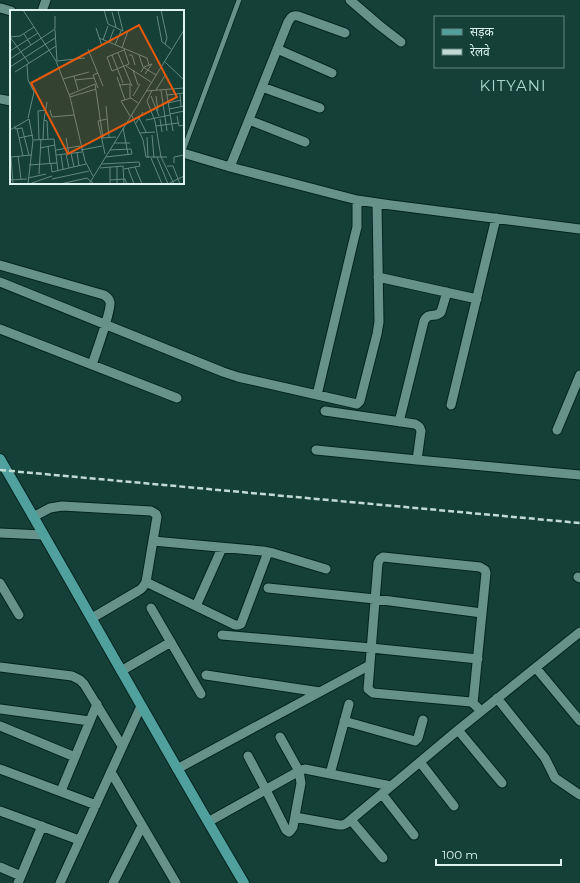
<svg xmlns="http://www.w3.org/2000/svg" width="580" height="883" viewBox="0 0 580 883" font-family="Montserrat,'Noto Sans Devanagari',sans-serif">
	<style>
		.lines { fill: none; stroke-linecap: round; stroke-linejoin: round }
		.service-casing { stroke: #03251f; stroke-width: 6 }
		.minor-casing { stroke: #03251f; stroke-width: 11 }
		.secondary-casing { stroke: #03251f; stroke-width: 12 }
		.service { stroke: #679289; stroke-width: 4.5 }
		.minor { stroke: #679289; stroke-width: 9 }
		.secondary { stroke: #50a09e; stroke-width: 10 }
		.rail { stroke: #c1dad4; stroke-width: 2.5; stroke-dasharray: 6 3; stroke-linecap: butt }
		.labels { text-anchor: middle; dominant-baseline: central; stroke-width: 3.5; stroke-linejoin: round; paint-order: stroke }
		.quarter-label { font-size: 15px; letter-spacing: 1px; fill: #aad8cd; stroke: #144038 }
		.inset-road { fill: none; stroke: #648881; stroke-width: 1 }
		.view { fill: #e8590c; fill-opacity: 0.15; stroke: #e8590c; stroke-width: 2 }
		.inset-edge { fill: none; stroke: #ddf3ee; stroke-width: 2 }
	</style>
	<rect width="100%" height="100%" fill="#144038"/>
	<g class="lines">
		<g class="service-casing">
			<path id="service" d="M183,151L239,0"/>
		</g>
		<g class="minor-casing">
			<path id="minor" d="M350,0L379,25L401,42
				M1,8L11,11
				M42,11L46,0
				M277,49L332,73
				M262,87L320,108
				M0,99L11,101
				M249,120L305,142
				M183,153L230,167L357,200L391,205L580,229
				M230,167L288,22C291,17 292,15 298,16L345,33
				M0,265L104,295C107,297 109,298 110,302C112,310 95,355 92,365
				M378,277L477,299
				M0,282L223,372L238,377L357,404L360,401L377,334L379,322L377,203
				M0,329L177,398
				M317,395L354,239L357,227V200
				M451,405L496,218
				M325,411L415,424C419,426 420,427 421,431L417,460
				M399,422L424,321C429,311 435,319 441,312L447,292
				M557,430L580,375
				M316,450L417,460L580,475
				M33,517L50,508L62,506L151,511L156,514L157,517L146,582C144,586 142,589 138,591L92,618
				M0,533L43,535
				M153,541L263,551L273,553L326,569
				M578,577L580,578
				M146,582L235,625H238L241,624L268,552
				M0,583L19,615
				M268,588L375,599L482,613
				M196,606L222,548
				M151,608L201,694
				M222,635L371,648L478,659
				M0,667L72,676L80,680L84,684L122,746
				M536,668L580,721
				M121,671L171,642
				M206,675L320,692
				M497,698L545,758L555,778L580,795
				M473,703L486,573L485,570L480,567L383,557L380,559L378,563L368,689L373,693L471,702L475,705L481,711
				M0,709L90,721
				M344,721L415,741L418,738L423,720
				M0,726L75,757
				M458,730L502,783
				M248,756L266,790L286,830L289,832L291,830L293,827L301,783L299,771L280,737
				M420,762L454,806
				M0,769L96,805
				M177,769L370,665
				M111,772L176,883
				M330,774L349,704
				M61,791L97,704
				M382,794L414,835
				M0,811L79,840
				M295,817L339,825H343L347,823L458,730L580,632
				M351,820L383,858
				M208,822L301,770L305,769L391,786
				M0,867L21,876
				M18,883L42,826
				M60,883L141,706
				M113,883L142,826"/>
		</g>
		<g class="secondary-casing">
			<path id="secondary" d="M0,459C82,600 161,743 244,883"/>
		</g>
		<use href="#service" class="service"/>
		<use href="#minor" class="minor"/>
		<use href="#secondary" class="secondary"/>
		<path class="rail" d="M0,470L580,523"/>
	</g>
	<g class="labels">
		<g class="quarter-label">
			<text x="513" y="85">KITYANI</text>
		</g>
	</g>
	<g transform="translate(10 10)">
		<rect width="174" height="174" fill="#144038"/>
		<path class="inset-road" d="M13,0L46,51L60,87L75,151L83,166M94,0L98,14L113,21L108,1M151,0L157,28L155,34L161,39M102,2L106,17M147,6L152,32L155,34M86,18L92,36M45,20L47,51M14,24L21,35M0,27L19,53M0,27L10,26L24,17M89,28L137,48L139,55M93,30L98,16M99,32L104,19M105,35L111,21M112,38L118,21M78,39L93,76M114,40L97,47L102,61L119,54L114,39M0,41L28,23M108,43L122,76M102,45L113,73M119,45H122L125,55M129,45L133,57L146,65M0,49L45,19V6M47,51L75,48M155,52L174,70M17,54L18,70L24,82L18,108M116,56L141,72M0,57L45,28M123,60L128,75M5,62L46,36M131,62L134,57L142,54L135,64M88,63L83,65L88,78M64,66L68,80M107,67L115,90M53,69L79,62M65,70L84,68M109,75L120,74V88M142,80L137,91L145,111L151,147L164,174M146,80L156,64M151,80L157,121M156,80L163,121M136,81L174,78M170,84L171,96M59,85L85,74L93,128M157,85L174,83M123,86L130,74M141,86L149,106M146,86L148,101M60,87L86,79M158,93L171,90M96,96L99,127M159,99L174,96M40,100L42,107L64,105M121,104L133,130L136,147H157M160,104L174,101M120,106L111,91L121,88L128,93M167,106L169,116L174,115M129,108L136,122M150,109L152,122M34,110L37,92M136,110L160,105M126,113L133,102M5,116V119L12,118L19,145M146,116L168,113M113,118L118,144M7,119L13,146M0,120L19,109L23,130L18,174M130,123L145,122M142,125L144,148M137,127L138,148M9,128L23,125M56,128L59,144M92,128L106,127M33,129L34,110L37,111L38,129M23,130L44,129L48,161M29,130L28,101L36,100M104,133H120M38,136L40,154M30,138L45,135M46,140L70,136M71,140L92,136M67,142L69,156M61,143L64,157M56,144L59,158M95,144L88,111L97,109M46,145L72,142M51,145L53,159M8,146L11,169M96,147L122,144L121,139L100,140M147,147L158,174M141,148L152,174M164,153V147L174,145M41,154L42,162L76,154M92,154L129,152L130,156L114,159M19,155L47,153M107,156V174M157,156H163L170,174M100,157V174M125,157L132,174M90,158L113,156L114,174M118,158L124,174M29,164L31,129M18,168L36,164M42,169L79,161M0,170L17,169M100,170L115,169L117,174M3,174L1,147L21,145M19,174L42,166M50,174L77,168L84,174M79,174L174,20M158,174L174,166"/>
		<path class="view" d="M129,15L167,87L58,144L21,73Z"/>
		<rect width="174" height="174" class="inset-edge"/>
	</g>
	<rect x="434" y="16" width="130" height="52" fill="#144038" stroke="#648881"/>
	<rect x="442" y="29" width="20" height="6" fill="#50a09e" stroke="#648881"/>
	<text x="470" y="36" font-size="12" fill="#ddf3ee">सड़क</text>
	<rect x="442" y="49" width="20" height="6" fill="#c1dad4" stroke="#648881"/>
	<text x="470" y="56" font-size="12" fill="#ddf3ee">रेलवे</text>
	<path d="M436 859v6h125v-6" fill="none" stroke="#ddf3ee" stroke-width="2"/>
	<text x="442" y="859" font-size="12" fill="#ddf3ee" stroke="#144038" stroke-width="3" paint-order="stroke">100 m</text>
</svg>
